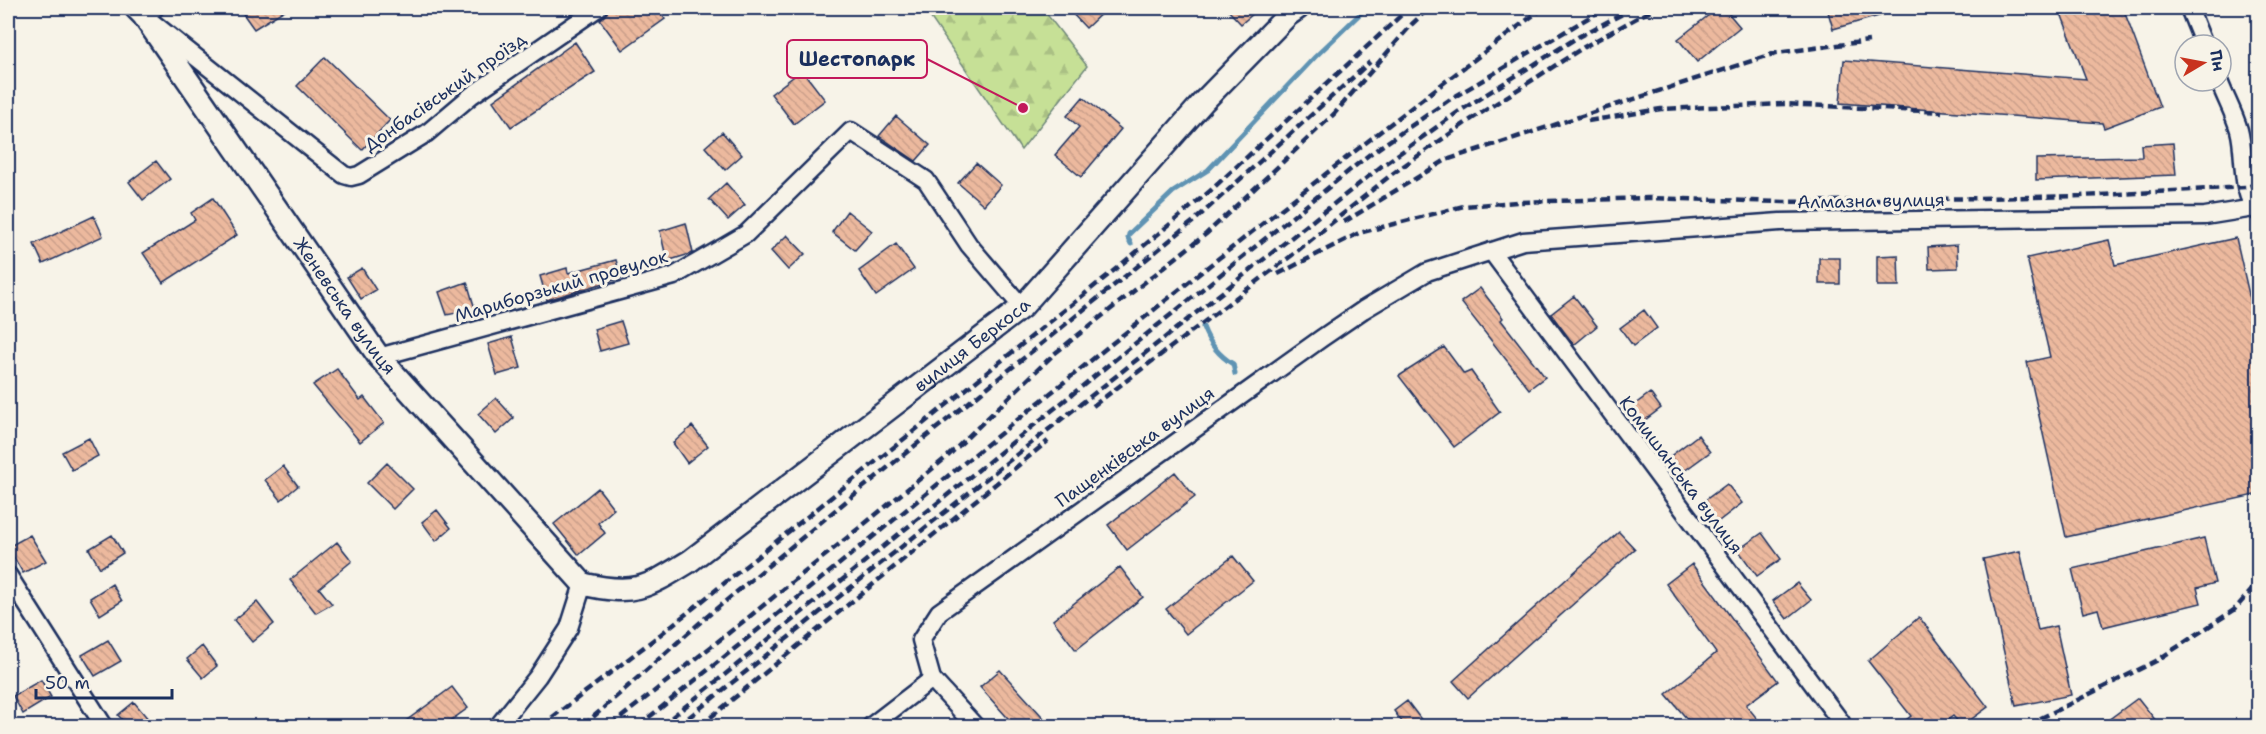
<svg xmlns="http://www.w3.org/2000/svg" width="2266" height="734" viewBox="0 0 2266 734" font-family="'Shantell Sans',sans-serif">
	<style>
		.forest { fill: url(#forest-firs); stroke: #70887a; stroke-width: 1.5 }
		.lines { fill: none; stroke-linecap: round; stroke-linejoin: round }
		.stream { stroke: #5e93b3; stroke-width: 5 }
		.building { fill: url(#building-back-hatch); stroke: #1b2f5e; stroke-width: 1.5 }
		.minor-casing { stroke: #1b2f5e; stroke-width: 21 }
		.tertiary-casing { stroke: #1b2f5e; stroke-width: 26 }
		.minor { stroke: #f7f3e8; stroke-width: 16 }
		.tertiary { stroke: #f7f3e8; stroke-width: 21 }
		.rail { stroke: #1b2f5e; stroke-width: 4.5; stroke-dasharray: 9 4.5; stroke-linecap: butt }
		.labels { text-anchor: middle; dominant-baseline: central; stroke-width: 6; stroke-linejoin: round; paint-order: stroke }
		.street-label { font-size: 18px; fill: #1b2f5e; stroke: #f7f3e8 }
		.leader { fill: none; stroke: #c2185b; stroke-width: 2 }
		.callout-dot { fill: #c2185b; stroke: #f7f3e8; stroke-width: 2 }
		.callout { fill: #f7f3e8; stroke: #c2185b; stroke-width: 2 }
		.callout-label { font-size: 20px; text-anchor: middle; font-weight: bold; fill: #1b2f5e }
	</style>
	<defs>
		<pattern id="forest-firs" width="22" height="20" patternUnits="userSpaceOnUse" patternTransform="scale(1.5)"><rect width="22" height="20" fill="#c6e096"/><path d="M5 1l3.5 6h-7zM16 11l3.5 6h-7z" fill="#aac084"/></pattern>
		<pattern id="building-back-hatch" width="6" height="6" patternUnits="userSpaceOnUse" patternTransform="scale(1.5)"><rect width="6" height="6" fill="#ecb99e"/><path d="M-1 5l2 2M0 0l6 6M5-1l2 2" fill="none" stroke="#ca9f8a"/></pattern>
	</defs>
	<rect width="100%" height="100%" fill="#f7f3e8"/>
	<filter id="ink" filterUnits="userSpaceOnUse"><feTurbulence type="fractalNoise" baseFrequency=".0167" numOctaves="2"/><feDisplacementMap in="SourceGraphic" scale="12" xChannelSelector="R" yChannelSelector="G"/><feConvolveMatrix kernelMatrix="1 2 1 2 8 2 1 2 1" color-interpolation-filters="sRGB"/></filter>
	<g filter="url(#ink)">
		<path class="forest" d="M924,8H1042L1087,66L1021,150Z"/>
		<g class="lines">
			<path class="stream" d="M1131,244L1128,238L1129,234L1173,192L1208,170L1315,57L1366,8
				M1203,327C1209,343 1218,355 1233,364L1235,374"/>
		</g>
		<path class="building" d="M239,8H288L254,29Z
			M608,8H657L665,19L622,50L600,20L607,13Z
			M1067,8H1107L1086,28Z
			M1226,8H1260L1241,24Z
			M1718,8H1724L1740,27L1697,62L1678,39Z
			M1827,8H1892L1893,12L1833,29Z
			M2059,8H2123L2160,107L2104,128L2102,123L1840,103L1844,60L2086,79Z
			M575,42L595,72L511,127L493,101Z
			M325,57L390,120L362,150L297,86Z
			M802,70L825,100L794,124L771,94Z
			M1083,97L1121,129L1081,177L1055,155L1079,127L1067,116Z
			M896,116L930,145L916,161L879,136Z
			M722,132L742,155L725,170L705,147Z
			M2173,143L2176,175L2036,180V159L2142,157L2141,145Z
			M156,161L170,179L143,200L129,182Z
			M976,163L1001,185L984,205L958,183Z
			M726,183L745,205L728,220L709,199Z
			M213,198L237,235L163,283L143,253L195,220L191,213Z
			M847,211L872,231L855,250L832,232Z
			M94,216L103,236L43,264L34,244Z
			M686,223L693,253L667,261L660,231Z
			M787,235L805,254L788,270L771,251Z
			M2236,238L2259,338V494L2066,537L2027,362L2050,357L2027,258L2109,240L2115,265Z
			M896,244L914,269L876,296L859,271Z
			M1957,245L1958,268L1929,269L1928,247Z
			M1898,255L1899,286H1877V256Z
			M1819,258H1840V284H1819Z
			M616,260L621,278L547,300L540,276L567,268L568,273Z
			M362,268L376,290L361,299L347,277Z
			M467,282L475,309L447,315L439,292Z
			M1480,288L1503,318L1501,320L1545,377L1529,389L1461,302Z
			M1574,296L1597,326L1574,345L1551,314Z
			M1644,310L1657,328L1633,346L1620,328Z
			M621,321L628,343L600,351L594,329Z
			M512,337L521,368L497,375L488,344Z
			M1444,347L1464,374L1471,371L1500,412L1454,447L1399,376Z
			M337,369L360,400L364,397L384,423L360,442L313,385Z
			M1650,393L1661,408L1641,423L1630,408Z
			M496,398L514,418L496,434L478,414Z
			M692,426L708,446L687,463L673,443Z
			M1698,435L1710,452L1680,474L1668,458Z
			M89,438L98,456L72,470L62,452Z
			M387,463L413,489L393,509L367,483Z
			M283,466L298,486L281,500L265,480Z
			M1175,472L1195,497L1127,550L1108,525Z
			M1727,484L1742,503L1715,524L1700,504Z
			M598,488L614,509L598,523L605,533L579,555L554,524Z
			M437,510L451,528L436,541L422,522Z
			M1619,532L1635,549L1468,698L1453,681Z
			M1762,533L1781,559L1757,576L1738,550Z
			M30,535L46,561L23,573L8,547Z
			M112,535L123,553L100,568L89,549Z
			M2204,538L2215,583L2197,588L2201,603L2103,627L2098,609L2083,613L2072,569Z
			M337,542L352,561L319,588L332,604L316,613L290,580Z
			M2020,551L2038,630L2056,626L2071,695L2016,706L1983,559Z
			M1233,556L1253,581L1186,634L1166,609Z
			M1692,564L1778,681L1746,705L1763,726H1693L1666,694L1716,653L1666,584Z
			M1120,567L1143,597L1076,650L1053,620Z
			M1797,583L1811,600L1787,619L1773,601Z
			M112,584L122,601L100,615L90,598Z
			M257,602L274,624L252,642L234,620Z
			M1919,617L1988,707L1962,726L1953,716L1940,726H1898L1911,716L1868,661Z
			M108,640L121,661L95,676L82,655Z
			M202,646L217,666L203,678L187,659Z
			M1000,670L1051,726H1015L980,687Z
			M41,680L51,697L23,714L13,696Z
			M452,687L468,708L443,726H399Z
			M2138,698L2160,726H2100Z
			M1407,701L1426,726H1405L1394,711Z
			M134,702L154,726H128L118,715Z"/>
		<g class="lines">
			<g class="minor-casing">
				<path id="minor" d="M155,8L143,15L344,175L351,177L359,175L427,133L472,95L598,8
					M2189,8L2204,45
					M2219,81C2225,97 2234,113 2239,130C2246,155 2239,192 2258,212
					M1491,251L1841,722
					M379,357L674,276L746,234L851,131L926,180L969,245L1022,307
					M8,575L104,726
					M932,679L975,726
					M498,726L538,676L569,628L583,584
					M871,726L932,679L921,640L939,612L1322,338L1363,310L1427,272L1523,241L1780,222L2205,216L2254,208"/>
			</g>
			<g class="tertiary-casing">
				<g id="tertiary">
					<path id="s1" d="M136,8L143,15L379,357L583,584C635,596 646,588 690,561L1022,307L1203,102L1288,15L1298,8"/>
				</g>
			</g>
			<use href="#minor" class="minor"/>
			<use href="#tertiary" class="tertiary"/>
			<path class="rail" d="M1588,121L1661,109L1785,104L1942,112
				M1344,222L1446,160L1776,53L1869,41
				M1278,274L1359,233L1464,206L1518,202L1648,198L1784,202L2081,196L2247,187L2258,183
				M1093,406L1291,256L1392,174L1467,122L1584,47L1655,8
				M541,726L661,634L1117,268L1210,191L1409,8
				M583,726L704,619L850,498L1195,220L1370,62
				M610,726L749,617L947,457L1054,354L1206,234L1334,114L1412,24L1429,8
				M638,726C939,486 1234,238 1543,8
				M661,726L1370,154L1449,100L1605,8
				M678,726L996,471L1383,165L1458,112L1578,37L1634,8
				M700,726L1048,441
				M2029,726L2041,718L2156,661L2234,610L2258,583"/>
		</g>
	</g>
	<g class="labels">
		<g class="street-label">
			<text transform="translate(445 92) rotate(-35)">Донбасівський проїзд</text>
			<text transform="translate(1871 201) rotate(-1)">Алмазна вулиця</text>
			<text transform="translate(561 286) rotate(-16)">Мариборзький провулок</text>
			<text stroke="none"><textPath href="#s1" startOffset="364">Женевська вулиця</textPath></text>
			<text stroke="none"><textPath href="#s1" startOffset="1200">вулиця Беркоса</textPath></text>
			<text transform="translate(1135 447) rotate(-36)">Пащенківська вулиця</text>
			<text transform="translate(1681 475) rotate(53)">Комишанська вулиця</text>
		</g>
	</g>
	<path class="leader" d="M1023 108L927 59"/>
	<circle class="callout-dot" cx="1023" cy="108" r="6"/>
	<rect class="callout" x="787" y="40" width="140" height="38" rx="6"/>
	<g class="callout-label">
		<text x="857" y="66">Шестопарк</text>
	</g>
	<rect width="2266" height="734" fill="none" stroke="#f7f3e8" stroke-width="30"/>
	<rect x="15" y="15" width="2236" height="704" fill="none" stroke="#1b2f5e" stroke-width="2" filter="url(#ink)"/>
	<g transform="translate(2203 63) rotate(80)"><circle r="28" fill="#f7f3e8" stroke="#9fa5b1" stroke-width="1.5"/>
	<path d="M0-4.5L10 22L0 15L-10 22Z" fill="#c8321e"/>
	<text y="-9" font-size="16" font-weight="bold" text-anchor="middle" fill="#1b2f5e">Пн</text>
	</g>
	<path d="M36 689v9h136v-9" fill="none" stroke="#1b2f5e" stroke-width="3"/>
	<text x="45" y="689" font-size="18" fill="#1b2f5e" stroke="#f7f3e8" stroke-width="4.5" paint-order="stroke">50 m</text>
</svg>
